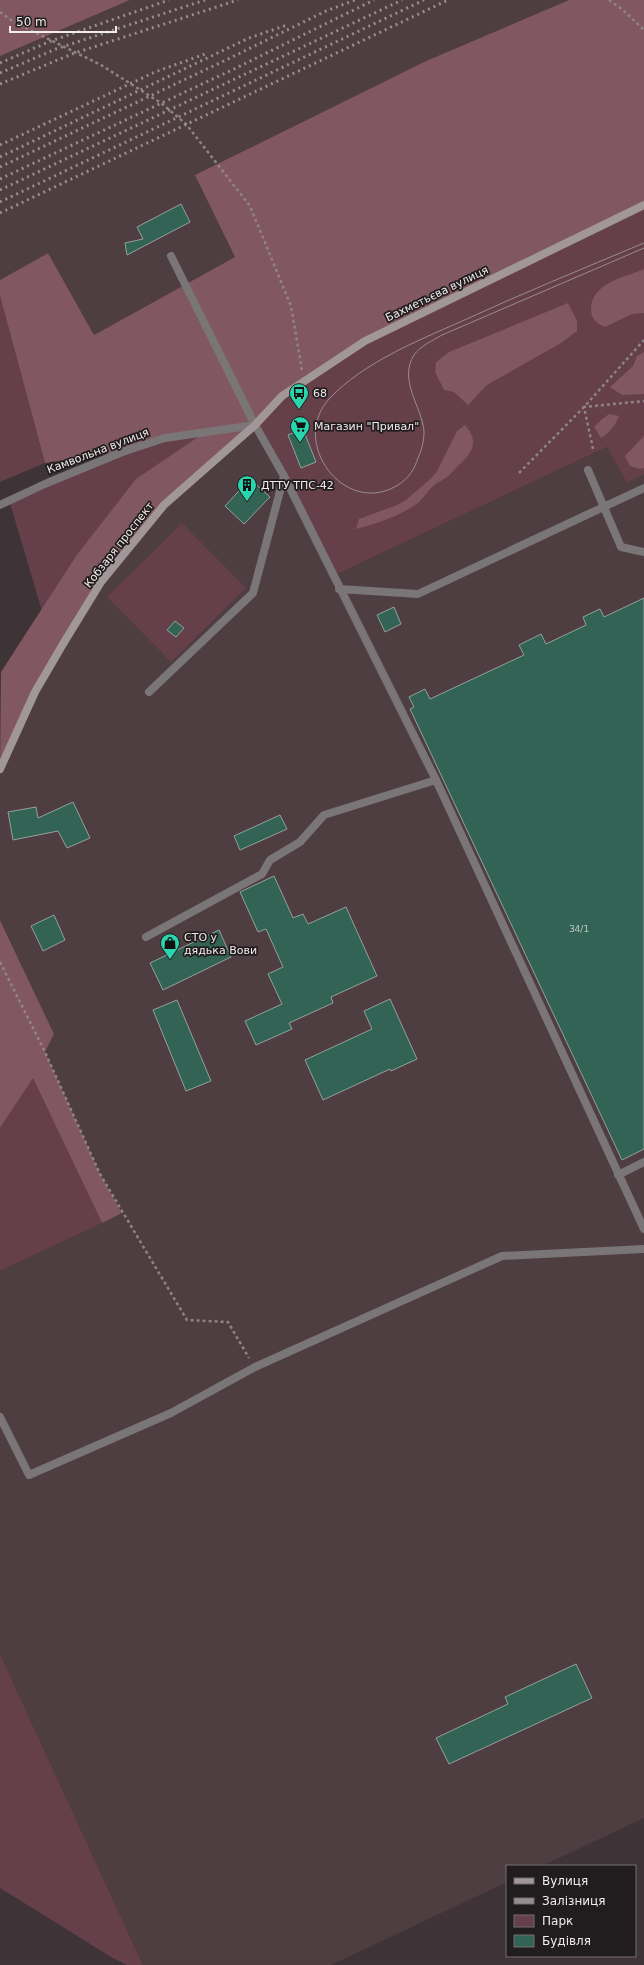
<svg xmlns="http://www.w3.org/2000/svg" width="644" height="1965" viewBox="0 0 644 1965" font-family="'DejaVu Sans',sans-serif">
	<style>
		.built { fill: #4e3d41 }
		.green { fill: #653f49 }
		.forest { fill: #815762 }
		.building { fill: #336354; stroke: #94a19c }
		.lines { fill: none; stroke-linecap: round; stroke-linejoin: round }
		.path { stroke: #8e8487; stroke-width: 2.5; stroke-dasharray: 3 3; stroke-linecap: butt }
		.lane { stroke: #7a7576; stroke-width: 8 }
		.street { stroke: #7a7576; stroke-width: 8 }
		.secondary { stroke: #a19799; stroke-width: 8 }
		.tram { stroke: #978e90; stroke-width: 1 }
		.rail { stroke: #978e90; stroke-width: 3; stroke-dasharray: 2 4; stroke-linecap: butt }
		.labels { text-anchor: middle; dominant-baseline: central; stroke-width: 3.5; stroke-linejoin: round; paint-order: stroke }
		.number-label { font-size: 9px; fill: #c2c9c6 }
		.street-label { font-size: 11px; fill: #f2ebec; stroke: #211c1d }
		.poi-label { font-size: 11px; fill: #f2ebec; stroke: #211c1d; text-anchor: start }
	</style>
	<rect width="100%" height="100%" fill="#3e3336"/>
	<path class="built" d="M130,0H569L426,61L196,175L235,257L94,335L48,253L0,280V56Z
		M255,425L333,576L607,447L627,482L644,474V1818L542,1866H507V1882L331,1965H143L0,1654V1271L122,1213L100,1174L45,1052L54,1034L0,919V769L35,692L101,582L164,505Z"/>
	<path class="green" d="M644,205V474L627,483L607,447L333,576L255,425L282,396L343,354Z
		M0,296L45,463L0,482Z
		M205,432L76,556L42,611L9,500L125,451Z
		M182,523L246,588L171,662L107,597Z
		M33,1077L102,1223L0,1271V1128Z
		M0,1654L143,1965H127L111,1957L0,1888Z"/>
	<path class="forest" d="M0,0H130L0,56Z
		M569,0H644V205L365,341L282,396L164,505L101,582L63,644L0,769L1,672L76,556L136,479L204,433L125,451L45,463L0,296V280L48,253L94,335L235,257L195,175L426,61Z
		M644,269V313L632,314L605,327C596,323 591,319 591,308C592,283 625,277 644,269Z
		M568,303L577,321V331L561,343L487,385L468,405L454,392L444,390L435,372L436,362L449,352Z
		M644,352V394L622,395L610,387L633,366L637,356Z
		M609,414L619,416C615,426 610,432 601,438L594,427L601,420Z
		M465,425C480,442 472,453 458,466C448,476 450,476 437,483C429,488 425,497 418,503C402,515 376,524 356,529L359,519L397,505L406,500L429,480L436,473L457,431Z
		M644,436V468L640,469L630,466L625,456Z
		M0,920L54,1034L45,1052L100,1174L122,1213L102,1223L33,1078L0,1128Z"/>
	<path class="building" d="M181,204L190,222L127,255L125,243L143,239L137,227Z
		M303,429L316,462L301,468L288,435Z
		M250,479L270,497L244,524L225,506Z
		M644,598V1149L622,1160L410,709L414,707L409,697L425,689L430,699L524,655L519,645L541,634L546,644L586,625L583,617L600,609L604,617Z
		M394,607L401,624L385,632L377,615Z
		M175,621L184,628L176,637L167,630Z
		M73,802L90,838L67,848L58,831L13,840L8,812L36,807L38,818Z
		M280,815L287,829L240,850L234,836Z
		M274,876L293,918L303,914L308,924L346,907L377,976L331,997L333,1003L289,1023L292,1029L256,1045L245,1021L282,1004L268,974L283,967L266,929L258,932L240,892Z
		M54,915L65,940L43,951L31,926Z
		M219,930L231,957L163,990L150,963Z
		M390,999L417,1059L391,1071L390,1069L323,1100L305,1060L372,1029L364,1011Z
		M177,1000L211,1081L186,1091L153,1010Z
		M576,1664L592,1698L449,1764L436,1738L508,1704L505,1697Z"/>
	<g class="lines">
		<path class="path" d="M609,0L623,10L644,30
			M0,12L14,22L101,65L161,103L186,124L250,206L291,306L302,371
			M593,449L584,407L644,401
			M519,473L584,407L644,340
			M0,962L45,1052L100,1174L187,1320L228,1322L249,1358"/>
		<path class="lane" d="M171,256L255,425L284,476L436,780L644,1229
			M588,470L621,547L644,552
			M339,589L418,594L644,488
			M149,692L253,593L284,476
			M146,937L262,874L270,860L300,842L324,815L436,780
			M618,1175L644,1162
			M0,1417L29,1475L171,1413L255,1367L502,1256L644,1249"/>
		<path class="street" d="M0,505L47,483L125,451L165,438L255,425"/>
		<path class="secondary" d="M0,769L35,692L63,644L101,582L164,505L255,425L282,396L365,341L644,205"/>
		<path class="tram" d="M644,243C582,269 521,294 460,322C417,341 363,363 330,398C288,442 345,518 398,485C409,478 414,470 418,458C422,449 424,441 424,431C422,407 398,380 414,355C420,346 432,341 442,335L644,248"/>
		<path class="rail" d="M0,63L51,41L169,0
			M0,73L56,49L205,0
			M0,84L72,54L238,0
			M0,145L155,72L208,53
			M0,157L249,38L287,25
			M0,167L226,60L326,11L355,0
			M0,179L234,69L374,0
			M0,190L402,0
			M0,202L424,0
			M0,213L448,0"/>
	</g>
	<defs>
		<g id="bus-pin" transform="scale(1)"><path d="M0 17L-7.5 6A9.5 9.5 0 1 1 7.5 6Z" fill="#28d5ad" stroke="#211c1d"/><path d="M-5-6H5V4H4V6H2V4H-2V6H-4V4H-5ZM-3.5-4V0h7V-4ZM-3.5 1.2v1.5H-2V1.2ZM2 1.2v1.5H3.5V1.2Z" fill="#111"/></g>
		<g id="supermarket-pin" transform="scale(1)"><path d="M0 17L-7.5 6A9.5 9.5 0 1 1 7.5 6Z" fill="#28d5ad" stroke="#211c1d"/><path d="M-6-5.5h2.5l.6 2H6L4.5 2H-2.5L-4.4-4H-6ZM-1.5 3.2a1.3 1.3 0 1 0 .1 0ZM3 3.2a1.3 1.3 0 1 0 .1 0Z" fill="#111"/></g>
		<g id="building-pin" transform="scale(1)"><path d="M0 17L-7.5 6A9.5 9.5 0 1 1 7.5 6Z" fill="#28d5ad" stroke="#211c1d"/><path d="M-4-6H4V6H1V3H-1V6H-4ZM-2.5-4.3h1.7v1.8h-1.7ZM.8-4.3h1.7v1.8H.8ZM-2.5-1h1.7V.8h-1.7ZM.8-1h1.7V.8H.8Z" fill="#111"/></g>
		<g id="shop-pin" transform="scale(1)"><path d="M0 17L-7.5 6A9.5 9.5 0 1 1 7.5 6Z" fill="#28d5ad" stroke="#211c1d"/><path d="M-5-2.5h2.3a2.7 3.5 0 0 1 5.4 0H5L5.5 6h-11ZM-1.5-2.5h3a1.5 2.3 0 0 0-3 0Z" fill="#111"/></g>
	</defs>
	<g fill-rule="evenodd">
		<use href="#bus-pin" x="299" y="393"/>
		<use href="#supermarket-pin" x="300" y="426"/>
		<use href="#building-pin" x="247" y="485"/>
		<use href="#shop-pin" x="170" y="943"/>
	</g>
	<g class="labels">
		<g class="number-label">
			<text x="579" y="929">34/1</text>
		</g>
		<g class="street-label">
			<text transform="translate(437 294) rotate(-26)">Бахметьєва вулиця</text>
			<text transform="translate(98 451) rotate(-21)">Камвольна вулиця</text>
			<text transform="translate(119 545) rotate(-52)">Кобзаря проспект</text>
		</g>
		<g class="poi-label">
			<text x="313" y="393">68</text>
			<text x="314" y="426">Магазин "Привал"</text>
			<text x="261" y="485">ДТТУ ТПС-42</text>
			<text x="184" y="937">СТО у<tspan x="184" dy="13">дядька Вови</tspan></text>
		</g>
	</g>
	<rect x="506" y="1865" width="130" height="92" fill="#211c1d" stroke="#756f70"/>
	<rect x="514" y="1878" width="20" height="6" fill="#a19799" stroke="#756f70"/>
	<text x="542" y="1885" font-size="12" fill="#f2ebec">Вулиця</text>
	<rect x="514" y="1898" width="20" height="6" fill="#978e90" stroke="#756f70"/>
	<text x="542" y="1905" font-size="12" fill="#f2ebec">Залізниця</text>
	<rect x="514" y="1915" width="20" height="12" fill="#653f49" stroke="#756f70"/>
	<text x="542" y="1925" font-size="12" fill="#f2ebec">Парк</text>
	<rect x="514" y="1935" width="20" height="12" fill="#336354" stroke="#756f70"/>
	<text x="542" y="1945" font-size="12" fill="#f2ebec">Будівля</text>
	<path d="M10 26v6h106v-6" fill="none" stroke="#f2ebec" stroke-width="2"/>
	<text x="16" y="26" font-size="12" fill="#f2ebec" stroke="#211c1d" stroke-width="3" paint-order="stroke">50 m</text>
</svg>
